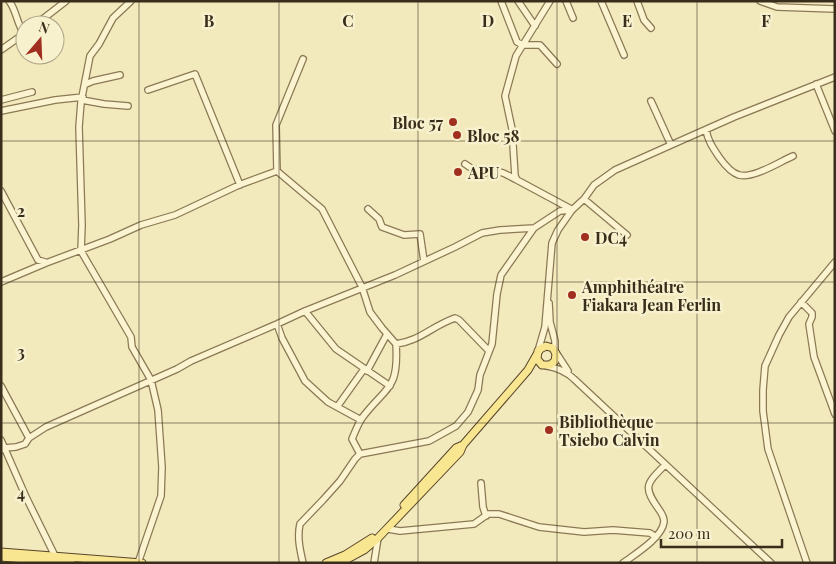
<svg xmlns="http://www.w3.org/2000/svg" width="836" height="564" viewBox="0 0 836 564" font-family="'Playfair Display',serif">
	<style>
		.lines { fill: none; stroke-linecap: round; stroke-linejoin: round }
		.minor-casing { stroke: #8b7955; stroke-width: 8 }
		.major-casing { stroke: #58452a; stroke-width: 9 }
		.minor { stroke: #fcf4d1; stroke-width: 5.5 }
		.major { stroke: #f9e691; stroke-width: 7 }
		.grid { fill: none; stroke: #392d1b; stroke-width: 1; stroke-opacity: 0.55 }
		.poi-dot { fill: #a02f1f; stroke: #f8f1ce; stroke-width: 2 }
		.labels { text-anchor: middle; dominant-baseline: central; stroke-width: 5; stroke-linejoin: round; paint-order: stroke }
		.poi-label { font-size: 16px; font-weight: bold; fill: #392d1b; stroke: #f8f1ce; text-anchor: start }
		.grid-label { font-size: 16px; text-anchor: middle; font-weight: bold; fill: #392d1b; stroke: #f8f1ce; stroke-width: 5; stroke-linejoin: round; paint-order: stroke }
	</style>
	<rect width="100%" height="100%" fill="#f2e9bd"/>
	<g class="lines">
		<g class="minor-casing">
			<path id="minor" d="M9,1C16,9 17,24 24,34
				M131,1L113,18L99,44L90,56L81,102L79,127L82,225L81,251L131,337L132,347L151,380L158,410L162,467L161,496L138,563
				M501,1L517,42L523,45H540L557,64
				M518,1L535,26
				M550,1L516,56L505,96L512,129L515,176L517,180L571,209
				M566,1L573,18
				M601,1L624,55
				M637,1L644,20L651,28
				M760,1L777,7L835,9
				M35,25L66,1
				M1,50L25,33
				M86,84L93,81L120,75
				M816,84L835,131
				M148,90L195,74L240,185
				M1,100L32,92
				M82,100L104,104L128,106
				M651,101L671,145
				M1,111L55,100L83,97
				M706,130C708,141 713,148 719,157C724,164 731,173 739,175C753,179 779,162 793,156
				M465,164L471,168L485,173C496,167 507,175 517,180
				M277,171L322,209L362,287L370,312L382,328L396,344
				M1,191L38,260L45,262
				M584,199L627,235
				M368,209L379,219L382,227L404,235L420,234L424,261
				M1,282L46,263L110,239L141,225L175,215L239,185L277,171L276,125L303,59
				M801,302L812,313V317L809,324L814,357L835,414
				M549,303L550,322L555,341V351L568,371
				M305,311L336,349L390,386
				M277,324L282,338L305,381L328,402L361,420
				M538,351L545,327L552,243L558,230L572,210L584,199L594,185L615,170L671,145L734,117L835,77
				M547,366C558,368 566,371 574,379L771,563
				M367,371L387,334
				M1,386L29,438
				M337,407L364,369
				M1,440L26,497L55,556
				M1,450L4,448L16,447L25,444L29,438L46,427L177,369L191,361L277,324L305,311L395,275L455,247L482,233L500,230L534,228L560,211L572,210
				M360,454L352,439C355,432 358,424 362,418C386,386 399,391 396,344C420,341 432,326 455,318L459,320L489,351
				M481,483L483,507L486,516
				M388,529L400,531L474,524L488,514H499L539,527L584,532L613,530L650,533L656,537
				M303,563C300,550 297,537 300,524L323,500L340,481L355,459L360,454L429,441L456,426L468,412L478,390L480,375L492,344L497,294L501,275L534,228
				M374,563L378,538
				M623,563C635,554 662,538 664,522C664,518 662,514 660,511C643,487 645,485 665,465
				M807,563L768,449L763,411V390L765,366L779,335L789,317L835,262"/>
		</g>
		<g class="major-casing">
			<path id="major" d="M404,505L456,448L463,445
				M1,552L142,563
				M1,557L71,563
				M326,563L345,555L372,538
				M340,563L364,550L378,538L460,452L463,445L528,370L540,349L546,346L553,348L556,354L555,361L550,365H542L537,359L538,351"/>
		</g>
		<use href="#minor" class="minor"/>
		<use href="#major" class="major"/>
	</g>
	<path class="grid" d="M139,1V563M279,1V563M418,1V563M557,1V563M697,1V563M1,141H835M1,282H835M1,423H835"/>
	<g class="poi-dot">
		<circle cx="453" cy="122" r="5"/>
		<circle cx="457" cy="135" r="5"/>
		<circle cx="458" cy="172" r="5"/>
		<circle cx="585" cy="237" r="5"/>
		<circle cx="572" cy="295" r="5"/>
		<circle cx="549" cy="430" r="5"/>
	</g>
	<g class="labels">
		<g class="poi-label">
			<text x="443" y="122" text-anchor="end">Bloc 57</text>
			<text x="467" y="135">Bloc 58</text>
			<text x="468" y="172">APU</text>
			<text x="595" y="237">DC4</text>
			<text x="582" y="286">Amphithéatre<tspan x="582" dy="18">Fiakara Jean Ferlin</tspan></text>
			<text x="559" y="421">Bibliothèque<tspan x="559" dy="18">Tsiebo Calvin</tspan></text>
		</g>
	</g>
	<g class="grid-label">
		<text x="209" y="27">B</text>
		<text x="348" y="27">C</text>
		<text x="488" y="27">D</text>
		<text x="627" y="27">E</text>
		<text x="766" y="27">F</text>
		<text x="21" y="217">2</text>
		<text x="21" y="358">3</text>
		<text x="21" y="499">4</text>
	</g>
	<rect width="836" height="564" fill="none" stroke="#392d1b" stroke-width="5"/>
	<g transform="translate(40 40) rotate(19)"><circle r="24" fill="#f8f1ce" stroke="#aca386"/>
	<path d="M0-4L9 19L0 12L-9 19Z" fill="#a02f1f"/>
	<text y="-8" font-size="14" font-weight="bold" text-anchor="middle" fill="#392d1b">N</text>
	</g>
	<path d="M661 539v8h121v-8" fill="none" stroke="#392d1b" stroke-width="2.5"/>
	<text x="668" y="539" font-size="15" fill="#392d1b" stroke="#f8f1ce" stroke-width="4" paint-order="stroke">200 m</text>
</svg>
